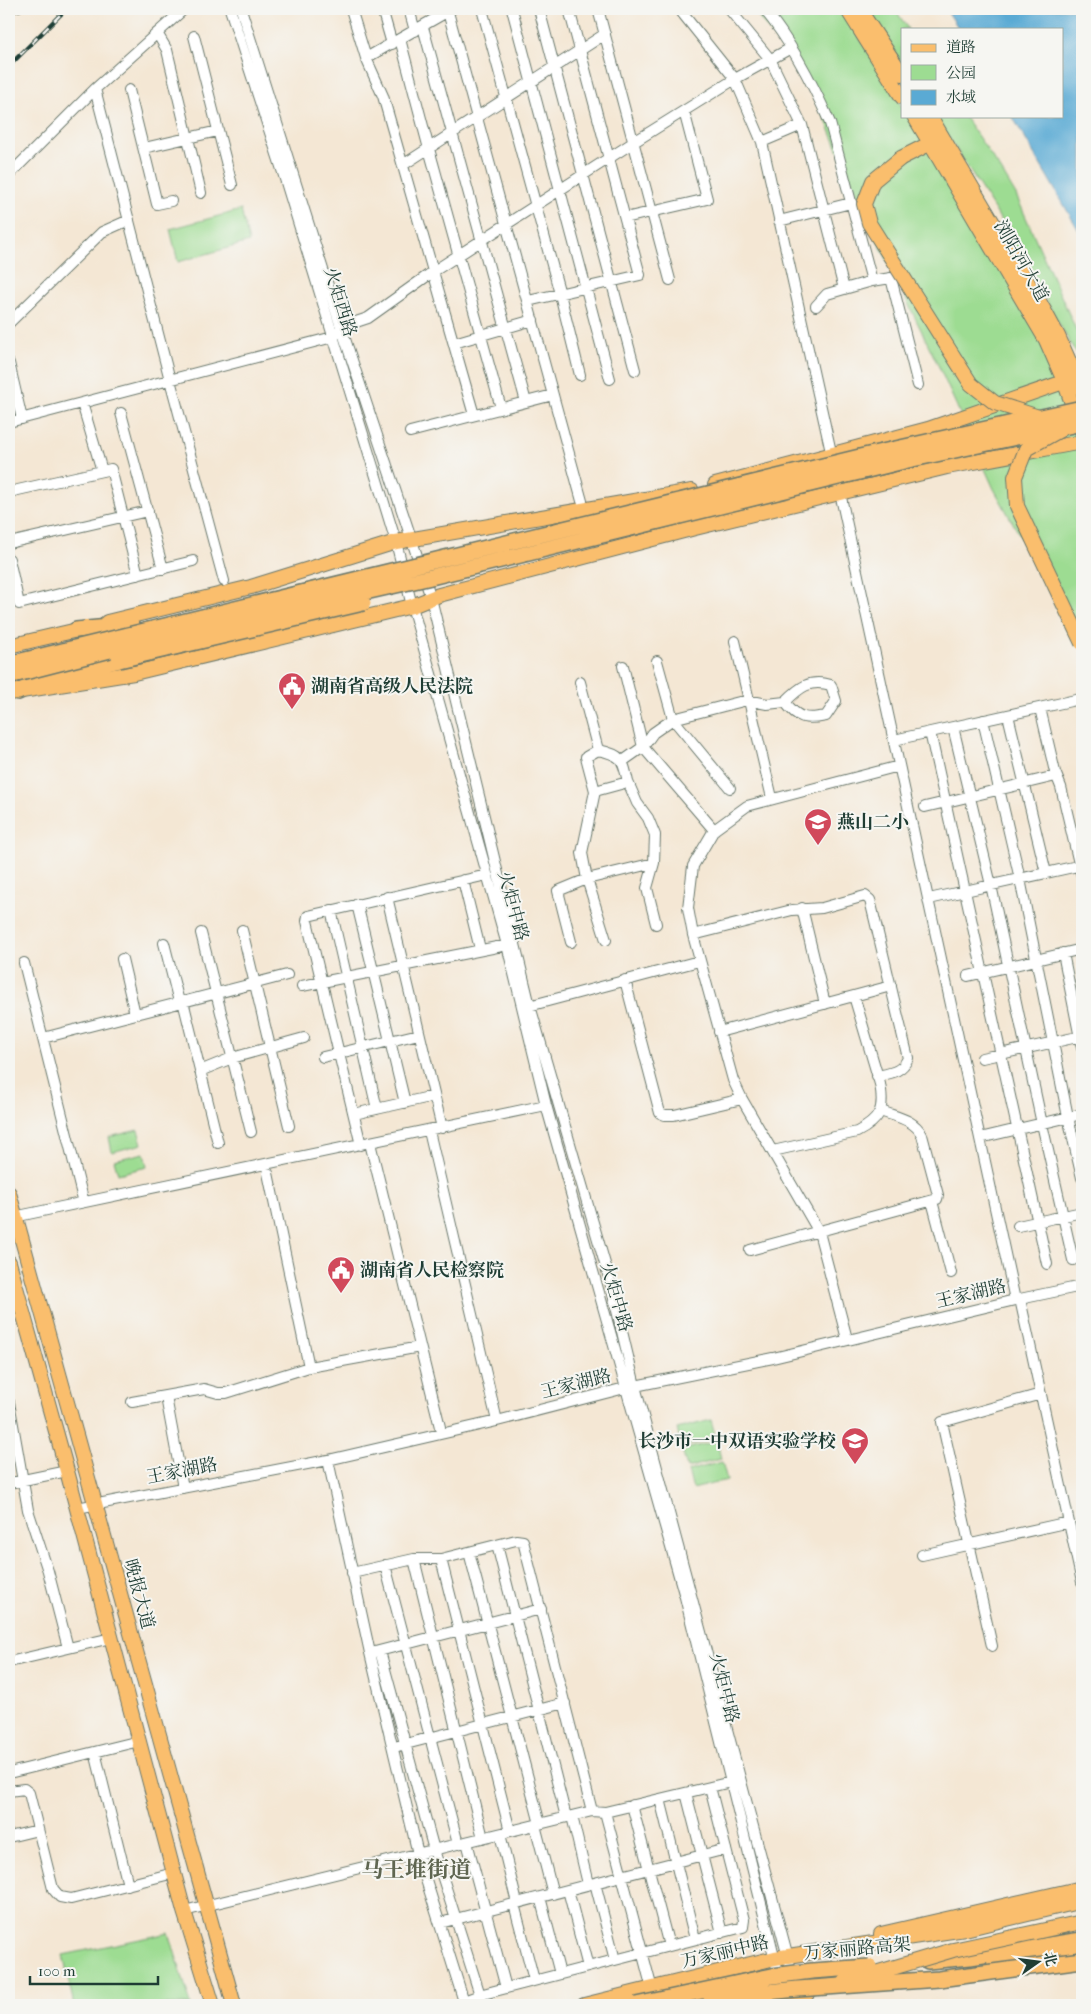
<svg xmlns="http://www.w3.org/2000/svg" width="1091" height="2014" viewBox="0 0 1091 2014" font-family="'IM FELL French Canon','Noto Serif SC',serif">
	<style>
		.green { fill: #9ddc92; stroke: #5e8c63 }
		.water { fill: #5aaad4; stroke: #3c7484 }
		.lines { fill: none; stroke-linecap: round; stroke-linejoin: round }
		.minor-casing { stroke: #6a786c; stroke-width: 12 }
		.major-casing { stroke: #6a786c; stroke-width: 16 }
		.highway-casing { stroke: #6a786c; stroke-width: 18 }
		.minor { stroke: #fff; stroke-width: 10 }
		.major { stroke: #fabe6d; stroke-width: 14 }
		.highway { stroke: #fabe6d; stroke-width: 15 }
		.rail-casing { stroke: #1f3d34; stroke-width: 4.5 }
		.rail { stroke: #f6f6f2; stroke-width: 2.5; stroke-dasharray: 8; stroke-linecap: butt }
		.major-bridge-casing { stroke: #6a786c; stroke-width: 16; stroke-linecap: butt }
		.highway-bridge-casing { stroke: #6a786c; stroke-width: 18; stroke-linecap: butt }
		.major-bridge { stroke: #fabe6d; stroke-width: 14 }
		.highway-bridge { stroke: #fabe6d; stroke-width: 15 }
		.labels { text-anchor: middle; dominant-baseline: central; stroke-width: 4; stroke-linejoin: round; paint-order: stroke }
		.street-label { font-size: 18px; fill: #1f3d34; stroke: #f6f6f2 }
		.poi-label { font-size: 18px; font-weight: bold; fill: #1f3d34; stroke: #f6f6f2; text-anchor: start }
		.district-label { font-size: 22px; font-weight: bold; fill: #5f6651; stroke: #f6f6f2 }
	</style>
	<rect width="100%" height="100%" fill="#f6f6f2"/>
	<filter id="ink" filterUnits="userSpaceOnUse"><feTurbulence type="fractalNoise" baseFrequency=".02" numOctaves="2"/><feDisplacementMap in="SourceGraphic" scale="10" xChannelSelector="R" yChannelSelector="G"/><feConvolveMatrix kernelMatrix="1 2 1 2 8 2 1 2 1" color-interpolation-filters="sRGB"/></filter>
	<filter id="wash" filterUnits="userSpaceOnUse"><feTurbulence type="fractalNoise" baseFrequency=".0096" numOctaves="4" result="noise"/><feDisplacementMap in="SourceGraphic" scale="20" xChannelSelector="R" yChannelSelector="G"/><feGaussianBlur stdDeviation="1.12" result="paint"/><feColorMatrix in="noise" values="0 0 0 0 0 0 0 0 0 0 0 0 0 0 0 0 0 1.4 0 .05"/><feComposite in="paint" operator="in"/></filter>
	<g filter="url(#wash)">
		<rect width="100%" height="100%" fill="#f4e7d4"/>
		<path class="green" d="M752,9H842L902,107V116H908L1046,340L1082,450V647L994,489L939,367L869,223L811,85Z
			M867,9H895L908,29H902V64Z
			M935,116H964L1001,170L1016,195L1082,343V364L996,212Z
			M241,210L249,242L178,262L170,229Z
			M138,1130L142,1144L112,1152L109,1137Z
			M144,1153L147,1167L118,1174L114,1160Z
			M711,1420L716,1438L682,1447L677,1429Z
			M717,1441L721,1459L687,1468L682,1450Z
			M722,1462L727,1480L693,1489L688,1471Z
			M169,1933L191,2005H74L63,1955Z"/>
		<path class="water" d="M946,9H1082V236L1012,116H1062V29H959Z"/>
	</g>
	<g filter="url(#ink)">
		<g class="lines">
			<g class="minor-casing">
				<path id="minor" d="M230,9L285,179L396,542L412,606L507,945L546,1105L685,1597L784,1996
					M241,9L341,327L431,598L530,1006L610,1281L635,1386L788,1957L799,2005
					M351,9L366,58L383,96L474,415
					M382,9L392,44
					M409,9L415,31
					M482,9L560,294L580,375
					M512,9L610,379
					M539,9L635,370
					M598,9L670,280
					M679,9L735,79L762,142L833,461
					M729,9L770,59L802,125L844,289
					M764,9C791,42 813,84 830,123L872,281
					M448,12L582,501
					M423,27L526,402
					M157,33L167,50L201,193
					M194,36L232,185
					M400,39L429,149L501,408
					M366,58L452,9
					M95,89L170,380L224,581
					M129,90L157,204L171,201
					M762,142L802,125
					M144,148L218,131
					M403,165L605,34
					M9,175L95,89L184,9
					M625,218L707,199L684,111
					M779,221L851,203
					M528,301L640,275L569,9
					M816,306L827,294L872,281L891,278L918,385
					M9,323L102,232L129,220
					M454,343L533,320
					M9,363L22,419
					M82,403L102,471
					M121,413L163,569
					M9,422L333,337L341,327L368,318L434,271L634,142L735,79L791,48
					M410,432L553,395
					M839,488L1015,1300
					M9,492L111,469L138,575
					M9,543L148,511
					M9,559L19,604L193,561
					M735,641L772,798
					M657,661L673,719L730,788
					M623,666L643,747L714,830
					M580,682L598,750L586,757L595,791
					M1040,708L1055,772L1061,787L1082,876
					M1008,715L1046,873
					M983,720L1020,879L1068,1117L1082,1178
					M953,727L991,885L1042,1124L1073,1260
					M930,732L1047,1264
					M894,740L1080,699
					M598,750C623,755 623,760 628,782L595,791L582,853L587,879L606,940
					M623,761L643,747L653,733L673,719L747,700L767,704L785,702C798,719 806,720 826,716L836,701L831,685C809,679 800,687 785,702
					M628,782L637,803L648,818L655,835L654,863L647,888L656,924
					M925,807L1056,776
					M463,880L480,949
					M387,897L442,1128
					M929,899L1082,865
					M357,904L405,1103
					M802,908L825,1004
					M331,910L377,1109
					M242,930L289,1126
					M201,933L251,1132
					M693,935L792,910L822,908L865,896L870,900L908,1058C902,1072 891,1073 877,1076
					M571,942L558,891L587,879L654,863
					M164,943L179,1002
					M1063,953L1082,1048
					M122,959L135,1014
					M24,963L83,1199
					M968,976L1082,949
					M625,980L660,1113L665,1115H674L742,1099
					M302,986L507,945
					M183,1001L218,1143
					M525,1007L699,961
					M719,1032L891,986
					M43,1038L287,975
					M323,1057L419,1034
					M982,1058L1082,1036
					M200,1071L232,1058L304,1038
					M354,1114L434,1096
					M429,1131L497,1421
					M980,1138L1082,1114
					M370,1143L440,1427
					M361,1145L307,921L308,916L487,875
					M773,1151L857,1132C880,1120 885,1110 880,1084L854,996
					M268,1173L309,1367
					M932,1201L951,1273
					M9,1218L546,1105
					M1018,1226L1082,1212
					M750,1250L937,1199L938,1195L922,1135C914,1119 896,1117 881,1111
					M1020,1299L1082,1582
					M847,1339L819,1232L742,1099L733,1080L693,935L688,908L693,866L714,830L747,806L899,766
					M166,1397L183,1488
					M9,1402L28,1510L48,1571L68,1648
					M132,1402L204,1389L218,1393H226L309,1367L420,1347
					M328,1460L370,1653L418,1854L465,2005
					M9,1483L67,1471
					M77,1508L328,1460L497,1421L625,1388L773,1358L1015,1300L1082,1286
					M497,1545L566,1817
					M469,1552L540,1824
					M922,1555L1069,1522
					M414,1559L483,1838
					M441,1559L510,1831
					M385,1565L458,1844
					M352,1573L414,1559H441L516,1540L523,1541L592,1811
					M992,1646L942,1422L1041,1394
					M380,1651L434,1850L480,1995
					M375,1652L541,1609
					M9,1662L111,1638
					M398,1746L565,1703
					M95,1752L128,1885
					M9,1773L139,1741
					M9,1791L24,1789L29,1793L53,1889L60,1897L71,1899L174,1873
					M686,1793L722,1933
					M660,1799L695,1939
					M632,1805L669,1946
					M605,1812L652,1989
					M572,1816L588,1884
					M535,1825L553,1894
					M500,1834L517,1903
					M9,1837L38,1830
					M467,1842L506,1988
					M595,1883L615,1960
					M568,1890L588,1967
					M540,1897L560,1974
					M514,1904L534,1980
					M184,1911L592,1811L605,1812L731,1782
					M440,1923L726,1849
					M464,2001L483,1994L743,1927L744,1920L710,1787"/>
			</g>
			<g class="major-casing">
				<path id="major" d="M847,9L902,97
					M859,9L902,74
					M914,116L1046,340L1064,381L1082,431
					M930,116L1039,301L1058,336L1082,390
					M901,158L931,143L937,137
					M715,485L928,429L1078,377
					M107,622L251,587L396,542L692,491
					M9,646L86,628
					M9,693L134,673L412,606L439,595L695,528L947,467L1082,442
					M9,1193L234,2005
					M9,1262L67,1471L184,1911L213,2005
					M881,1934L1082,1888
					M994,1964L1082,1951
					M584,2005L775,1958L965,1929L1082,1901
					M754,2005L807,1994"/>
			</g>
			<g class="highway-casing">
				<path id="highway" d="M76,630L131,625
					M18,692L39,681L119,660
					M928,1961L970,1957L1082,1940"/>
			</g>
			<use href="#minor" class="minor"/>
			<use href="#major" class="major"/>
			<use href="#highway" class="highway"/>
			<g class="rail-casing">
				<path id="rail" d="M9,12L21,9
					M9,66L66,9"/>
			</g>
			<use href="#rail" class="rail"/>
			<g class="major-bridge-casing">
				<path id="major-bridge" d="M901,158L873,181L864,204L869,223L971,384L995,403L1042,418
					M1062,429L1026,449L1015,477L1017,506L1082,643
					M845,1982L953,1950L1082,1922"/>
			</g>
			<g class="highway-bridge-casing">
				<path id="highway-bridge" d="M119,660L363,603
					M9,664L864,456L1082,408
					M9,676L114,649L427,578L908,460L1082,423
					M636,2005L772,1976L812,1971L869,1967
					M707,2005L768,1992L798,1989L939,1979L1082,1960"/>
			</g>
			<use href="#major-bridge" class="major-bridge"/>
			<use href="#highway-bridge" class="highway-bridge"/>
		</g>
	</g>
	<defs>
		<g id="civic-pin" transform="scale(1.4375)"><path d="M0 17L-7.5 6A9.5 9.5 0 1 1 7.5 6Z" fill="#d1495b" stroke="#f6f6f2"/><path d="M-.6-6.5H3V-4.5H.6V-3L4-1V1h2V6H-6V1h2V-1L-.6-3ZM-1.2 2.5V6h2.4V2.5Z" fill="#fff"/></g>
		<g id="school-pin" transform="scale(1.4375)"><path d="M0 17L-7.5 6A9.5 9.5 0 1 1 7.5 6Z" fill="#d1495b" stroke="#f6f6f2"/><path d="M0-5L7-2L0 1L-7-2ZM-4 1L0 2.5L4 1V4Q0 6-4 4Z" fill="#fff"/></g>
	</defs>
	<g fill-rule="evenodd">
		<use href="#civic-pin" x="292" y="686"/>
		<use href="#school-pin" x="818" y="822"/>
		<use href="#civic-pin" x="341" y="1270"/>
		<use href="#school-pin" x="855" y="1441"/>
	</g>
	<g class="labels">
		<g class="street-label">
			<text transform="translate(1021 261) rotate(60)">浏阳河大道</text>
			<text transform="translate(340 302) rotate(73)">火炬西路</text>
			<text transform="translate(513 906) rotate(75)">火炬中路</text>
			<text transform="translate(971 1294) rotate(-13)">王家湖路</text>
			<text transform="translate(616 1297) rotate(74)">火炬中路</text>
			<text transform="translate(576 1384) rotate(-14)">王家湖路</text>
			<text transform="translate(182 1471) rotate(-11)">王家湖路</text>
			<text transform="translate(139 1594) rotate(75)">晚报大道</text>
			<text transform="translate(724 1688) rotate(76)">火炬中路</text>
			<text transform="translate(857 1949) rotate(-5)">万家丽路高架</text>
			<text transform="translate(725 1952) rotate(-13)">万家丽中路</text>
		</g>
		<g class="poi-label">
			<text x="311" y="686">湖南省高级人民法院</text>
			<text x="837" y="822">燕山二小</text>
			<text x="360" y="1270">湖南省人民检察院</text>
			<text x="836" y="1441" text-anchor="end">长沙市一中双语实验学校</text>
		</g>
		<g class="district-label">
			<text x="416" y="1870">马王堆街道</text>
		</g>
	</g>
	<rect width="1091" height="2014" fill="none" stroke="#f6f6f2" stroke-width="30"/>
	<rect x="901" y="28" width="162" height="90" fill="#f6f6f2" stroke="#a0aca6"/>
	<rect x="911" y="44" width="25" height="8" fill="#fabe6d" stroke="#a0aca6"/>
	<text x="946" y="52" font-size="15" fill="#1f3d34">道路</text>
	<rect x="911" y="65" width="25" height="15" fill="#9ddc92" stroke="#a0aca6"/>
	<text x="946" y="78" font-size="15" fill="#1f3d34">公园</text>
	<rect x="911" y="90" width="25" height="15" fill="#5aaad4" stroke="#a0aca6"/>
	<text x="946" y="102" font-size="15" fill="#1f3d34">水域</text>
	<g transform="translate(1038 1962) rotate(76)" stroke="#f6f6f2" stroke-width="4" paint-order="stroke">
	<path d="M0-4L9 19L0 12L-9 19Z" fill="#1f3d34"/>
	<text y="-8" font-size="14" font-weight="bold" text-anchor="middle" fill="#1f3d34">北</text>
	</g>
	<path d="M30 1976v8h128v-8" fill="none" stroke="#1f3d34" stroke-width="2.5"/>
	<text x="38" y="1976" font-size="15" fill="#1f3d34" stroke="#f6f6f2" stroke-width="4" paint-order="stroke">100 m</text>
</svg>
